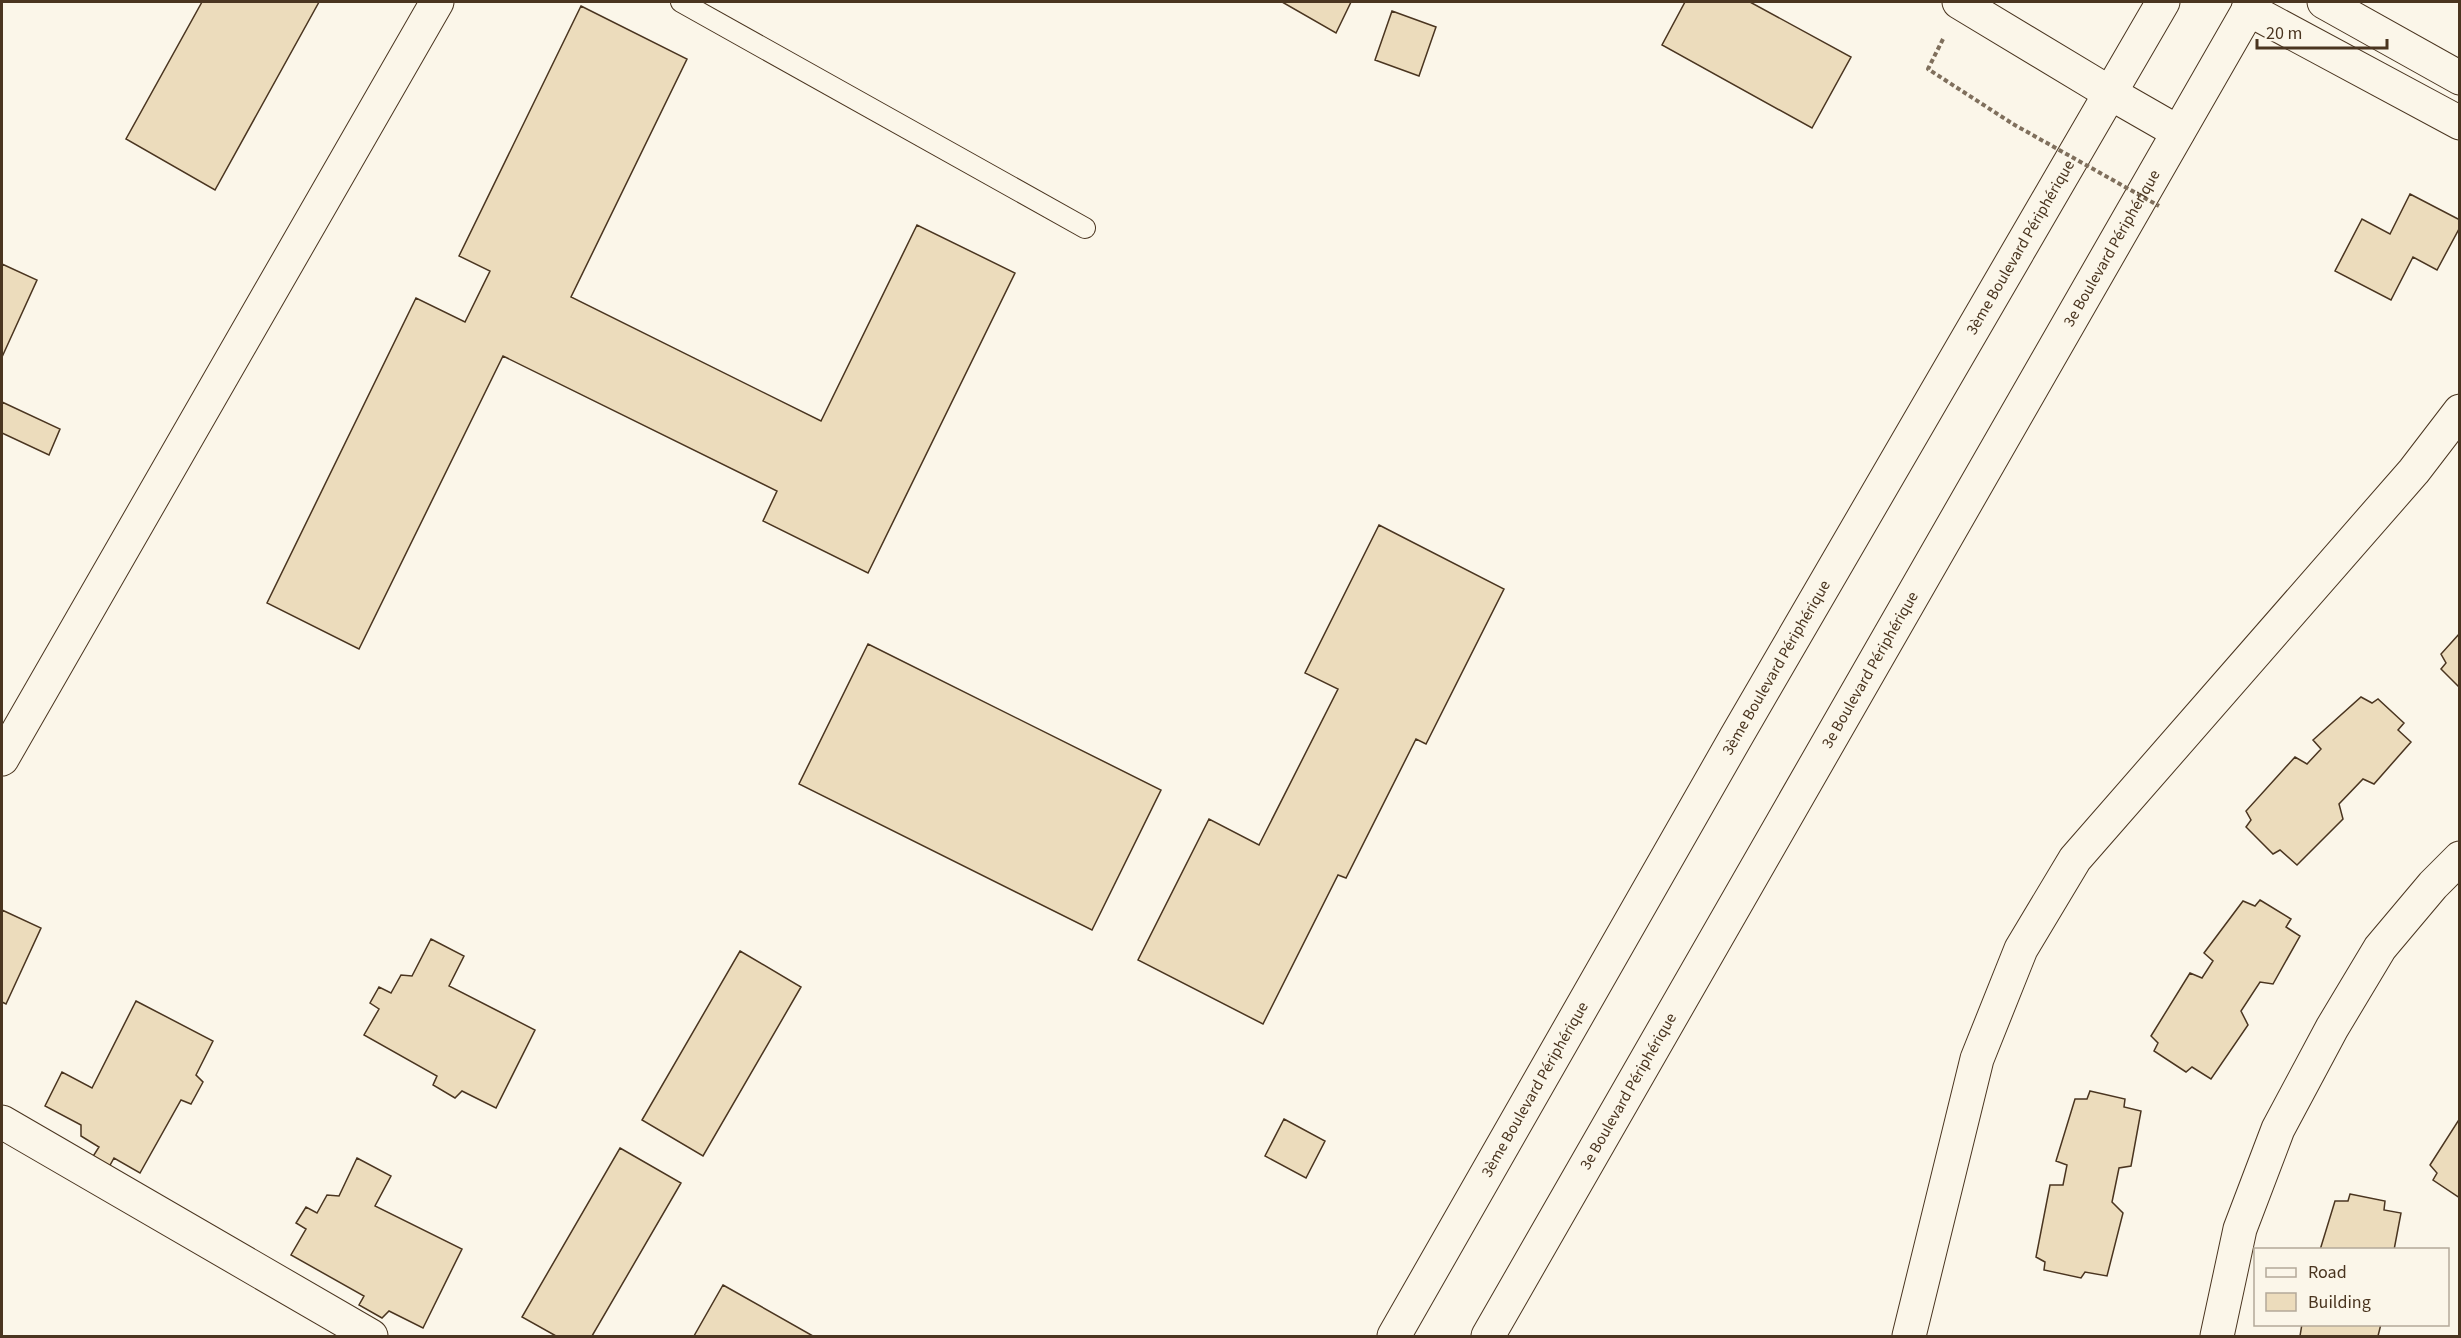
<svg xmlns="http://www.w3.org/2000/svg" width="2461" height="1338" viewBox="0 0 2461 1338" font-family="'Source Sans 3',sans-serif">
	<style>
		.building { fill: #ecdcbc; stroke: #4a3520; stroke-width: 1.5 }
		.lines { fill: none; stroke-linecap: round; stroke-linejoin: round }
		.service-casing { stroke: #4a3520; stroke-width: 22 }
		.minor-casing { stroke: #4a3520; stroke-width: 35 }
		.tertiary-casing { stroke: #4a3520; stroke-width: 35 }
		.trunk-casing { stroke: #4a3520; stroke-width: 35 }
		.path { stroke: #7f6f5c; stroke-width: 4; stroke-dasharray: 4.5 3; stroke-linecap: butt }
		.service { stroke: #fbf6e9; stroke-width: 20 }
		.minor { stroke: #fbf6e9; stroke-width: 33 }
		.tertiary { stroke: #fbf6e9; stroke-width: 33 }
		.trunk { stroke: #fbf6e9; stroke-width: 33 }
		.path-bridge { stroke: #7f6f5c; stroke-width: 4; stroke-dasharray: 4.5 3; stroke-linecap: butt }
		.labels { text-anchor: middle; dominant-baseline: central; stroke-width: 4.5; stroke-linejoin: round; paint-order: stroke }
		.street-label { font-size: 16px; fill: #4a3520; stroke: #fbf6e9 }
	</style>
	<rect width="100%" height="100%" fill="#fbf6e9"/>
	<path class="building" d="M202,2H319L215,190L126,139Z
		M1282,2H1351L1336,33Z
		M1685,2H1750L1851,57L1812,128L1662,45Z
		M581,6L687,59L571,297L821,421L917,225L1015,273L868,573L763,521L777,491L503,356L359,649L267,603L416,298L465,322L490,271L459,256Z
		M1392,11L1436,27L1419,76L1375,60Z
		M2410,194L2460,220V227L2437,270L2413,257L2391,300L2335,271L2362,219L2390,234Z
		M2,264L37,280L2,357Z
		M2,402L60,429L49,455L2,433Z
		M1379,525L1504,589L1426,744L1416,739L1346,878L1338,875L1263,1024L1138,960L1209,819L1259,845L1338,689L1305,673Z
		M2460,633V688L2441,669L2446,663L2441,654Z
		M868,644L1161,790L1092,930L799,784Z
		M2361,697L2372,703L2378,699L2404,723L2398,730L2411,742L2374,784L2363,779L2339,804L2343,819L2297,865L2280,850L2273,854L2246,827L2251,820L2246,811L2295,757L2307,764L2321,749L2313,740Z
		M2260,900L2291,919L2286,927L2300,936L2273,984L2260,982L2241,1011L2248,1025L2211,1079L2192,1067L2186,1072L2154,1051L2158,1043L2151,1036L2190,973L2202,978L2213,961L2204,953L2243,901L2255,906Z
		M2,910L41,928L6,1004L2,1002Z
		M431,939L464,956L449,986L535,1030L496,1108L462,1091L455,1098L433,1085L437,1076L364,1035L379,1009L370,1003L379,987L391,993L401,975L412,976Z
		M740,951L801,987L703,1156L642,1120Z
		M136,1001L213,1041L196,1075L203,1082L191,1104L181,1100L140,1173L114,1158L109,1167L92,1158L99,1147L81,1136V1125L45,1106L62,1072L92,1088Z
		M2090,1091L2125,1099L2124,1107L2141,1111L2131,1166L2119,1168L2112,1202L2123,1213L2107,1276L2085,1272L2081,1278L2044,1270L2045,1262L2036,1257L2050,1185H2063L2067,1165L2056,1161L2075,1099H2087Z
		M2460,1118V1198L2433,1180L2437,1173L2430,1165Z
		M1284,1119L1325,1141L1306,1178L1265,1156Z
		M620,1148L681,1183L592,1336H556L522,1317Z
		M357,1158L391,1176L375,1206L462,1249L423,1328L389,1311L382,1318L359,1305L364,1296L291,1255L306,1229L296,1223L306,1207L317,1213L327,1195L339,1196Z
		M2350,1194L2385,1201L2384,1210L2401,1213L2394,1250H2320L2335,1201H2348Z
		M723,1285L813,1336H694Z
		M2302,1324H2381L2378,1336H2300Z"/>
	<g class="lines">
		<g class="service-casing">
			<path id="service" d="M681,2L1085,228"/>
		</g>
		<g class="minor-casing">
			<path id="minor" d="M1959,2L2110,93
				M2324,2L2460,78
				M2248,9L2460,123
				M2,1122L371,1336
				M1909,1336L1977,1059L2021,949L2075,859L2414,471L2460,411
				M2217,1336L2240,1229L2278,1129L2332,1028L2380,948L2433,885L2460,858"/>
		</g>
		<g class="tertiary-casing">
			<path id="tertiary" d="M2,759L437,2"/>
		</g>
		<g class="trunk-casing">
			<g id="trunk">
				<path d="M2110,93L2178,132"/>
				<path id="s1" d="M1394,1336L1736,737L2163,2"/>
				<path id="s2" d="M1488,1336L2253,2"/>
			</g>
		</g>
		<path class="path" d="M1943,39L1928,69L2013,124"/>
		<use href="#service" class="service"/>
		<use href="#minor" class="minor"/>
		<use href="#tertiary" class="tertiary"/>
		<use href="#trunk" class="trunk"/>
		<path class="path-bridge" d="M2013,124L2159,206"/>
	</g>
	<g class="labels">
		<g class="street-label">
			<text stroke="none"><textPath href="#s2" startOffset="1254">3e Boulevard Périphérique</textPath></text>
			<text stroke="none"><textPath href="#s1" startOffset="1256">3ème Boulevard Périphérique</textPath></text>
			<text stroke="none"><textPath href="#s1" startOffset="770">3ème Boulevard Périphérique</textPath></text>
			<text stroke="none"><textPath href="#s2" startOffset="768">3e Boulevard Périphérique</textPath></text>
			<text stroke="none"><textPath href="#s1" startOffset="284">3ème Boulevard Périphérique</textPath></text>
			<text stroke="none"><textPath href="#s2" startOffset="282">3e Boulevard Périphérique</textPath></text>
		</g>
	</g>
	<rect width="2461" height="1338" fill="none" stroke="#4a3520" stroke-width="6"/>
	<rect x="2254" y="1248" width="195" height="78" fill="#fbf6e9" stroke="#b4a999" stroke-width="1.5"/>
	<rect x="2266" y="1268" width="30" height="9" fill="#fbf6e9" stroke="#b4a999" stroke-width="1.5"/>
	<text x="2308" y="1278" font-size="18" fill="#4a3520">Road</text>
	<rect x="2266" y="1293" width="30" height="18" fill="#ecdcbc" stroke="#b4a999" stroke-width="1.5"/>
	<text x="2308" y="1308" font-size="18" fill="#4a3520">Building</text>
	<path d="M2257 39v9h130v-9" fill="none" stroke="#4a3520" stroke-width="3"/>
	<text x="2266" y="39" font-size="18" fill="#4a3520" stroke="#fbf6e9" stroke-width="4.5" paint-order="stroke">20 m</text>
</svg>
